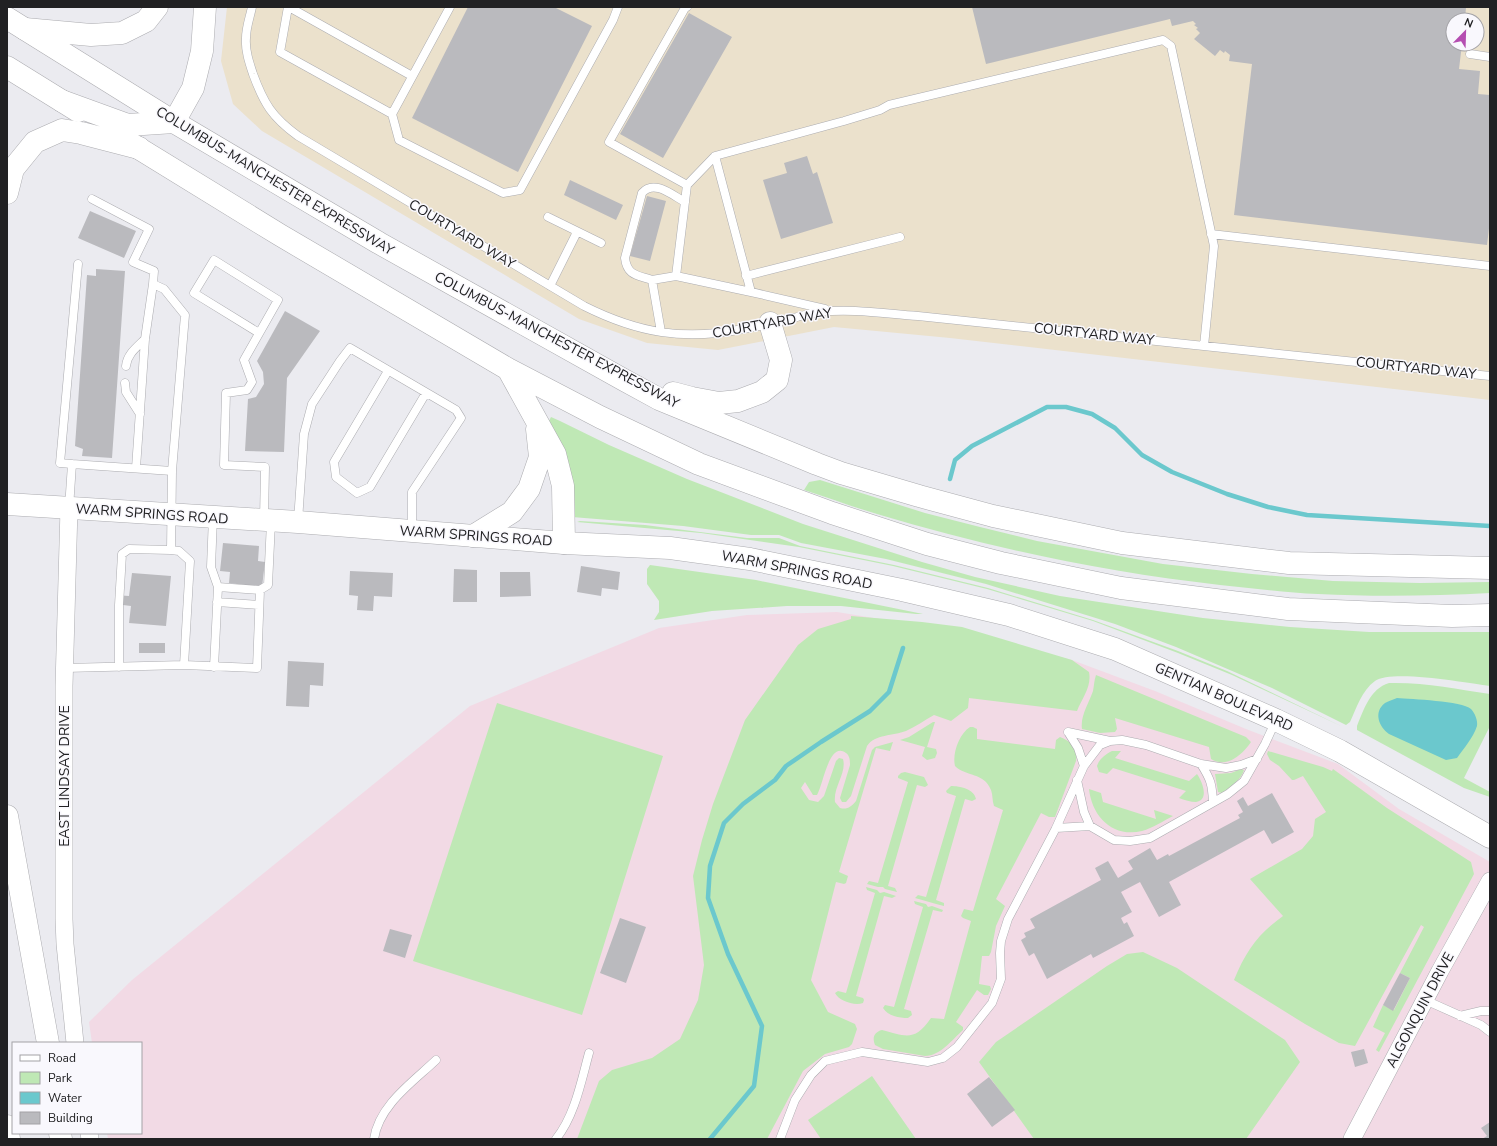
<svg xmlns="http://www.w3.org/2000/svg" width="1497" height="1146" viewBox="0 0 1497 1146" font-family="'Nunito Sans',sans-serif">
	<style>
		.commercial { fill: #ebe1cc; fill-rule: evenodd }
		.education { fill: #f2dae5 }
		.green { fill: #bfe8b5 }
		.water { fill: #6bc8cd }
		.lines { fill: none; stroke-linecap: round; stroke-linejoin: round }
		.stream { stroke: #6bc8cd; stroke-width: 4.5 }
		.building { fill: #bababe }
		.service-casing { stroke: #acacb0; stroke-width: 9 }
		.minor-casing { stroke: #acacb0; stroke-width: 18 }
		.secondary-casing { stroke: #acacb0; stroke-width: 23 }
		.trunk-casing { stroke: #acacb0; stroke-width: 23 }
		.motorway-casing { stroke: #acacb0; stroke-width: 23 }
		.service { stroke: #fff; stroke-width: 8 }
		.minor { stroke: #fff; stroke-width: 17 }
		.secondary { stroke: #fff; stroke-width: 22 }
		.trunk { stroke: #fff; stroke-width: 22 }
		.motorway { stroke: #fff; stroke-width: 22 }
		.labels { text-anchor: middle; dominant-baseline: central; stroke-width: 3; stroke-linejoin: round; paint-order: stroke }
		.street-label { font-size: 14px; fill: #212123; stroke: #f9f8fd }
	</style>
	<rect width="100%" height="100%" fill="#ebebf0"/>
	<path class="commercial" d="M227,7H1490V400L950,338L834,327L718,350L647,343L579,319L262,131L233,104L221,61ZM1453,20H1477V44H1453Z"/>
	<path class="education" d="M837,612L954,631L1072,660L1155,691L1246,729L1338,764L1399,809L1490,862V1139H108L107,1133H141V1043H92L89,1022L132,980L470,706L659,628L747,615Z"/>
	<path class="green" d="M551,417L560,421L609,445L687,479L803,524L922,562L975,577L1060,596L1203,618L1290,627L1369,632H1490V686C1467,683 1392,669 1375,681C1362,690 1356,709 1350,722L1346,725L1272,688L1176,647L1115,624L986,584L886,559L801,543L779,535H751L683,526L572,517L549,421Z
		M820,480L925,513L980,527L1037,541L1163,564L1252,574L1333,581L1420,583L1490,582V593C1433,596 1375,597 1318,594C1286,593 1253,588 1220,585C1104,572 990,548 877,514C853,507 829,498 804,490L809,482Z
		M580,521L645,525L747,538H779L800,546L894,565L988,588L1093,620L1178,651L1227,671L1343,727L1232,675L1178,653L1093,621L987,589L893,566L799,547L701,533L577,522Z
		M650,565L756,580L923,614H916L841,606H787L712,611L654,620L659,612V601L647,584V569Z
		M851,616L922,622L962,627L1072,660L1089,672C1092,687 1082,698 1077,711L969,698L968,708L951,721L934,715C925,720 915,727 906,731C893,736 875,734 867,746L851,796L846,802H842L840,798L850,765C850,761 850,756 846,753C829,740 823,786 817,795H813L805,782L801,788L809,800L818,802L824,796L836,761L839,758L843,759C847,773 833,787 835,802L840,808C847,810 851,807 856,801L872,750L875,747L893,742L890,751L876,748L839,872L848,876L846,883L844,884L836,882L811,980L828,1012L855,1024L857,1029L852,1044L849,1047L825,1054L803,1071L767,1139H577L599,1081L612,1070L652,1058L680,1039L698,1000L704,965L693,876L702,840L713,804L745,720L798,645L818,629L851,619Z
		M1096,675L1246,737L1251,742C1243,754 1227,769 1211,759L1209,747L1115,718L1117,729L1115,732L1100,733L1082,729C1080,716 1089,703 1093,691C1094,686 1094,681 1096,675Z
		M1389,683C1423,682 1457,689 1490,694V726L1464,778L1490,792V797L1464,788L1357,730V726C1364,709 1370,689 1389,683Z
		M497,703L663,756L582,1015L413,961Z
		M933,722H935L927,747L936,749L937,753L935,758L927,760L922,756L925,747L900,740L909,737Z
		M970,727H973L977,729V739L1055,749L1056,740L1060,737C1071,741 1078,749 1076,761L1055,817H1049L1041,813L996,899L1005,906L996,926L991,952L989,956H982L979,984L990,986L991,989L988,995H984L977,990L956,1022L963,1027V1030C952,1040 940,1056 925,1056L883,1049L875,1045C872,1038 874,1032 882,1030C907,1037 915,1041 931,1018L944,1019L971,921L963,918L961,916L964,909L973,911L1003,810L994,806C992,801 993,795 991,790C984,772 966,777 955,766C952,754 959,734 970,727Z
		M1112,751H1121L1115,758L1189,781L1197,774C1202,781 1210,800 1196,802C1191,802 1184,800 1179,798L1186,791L1113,768L1107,774L1099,772L1097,766C1099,759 1106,754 1112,751Z
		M1268,751L1323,767L1332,771L1333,769L1387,808L1471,862L1474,874L1379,1052L1376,1050L1385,1033L1373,1027L1383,1005L1394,1010L1410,978L1400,973L1424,927L1421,925L1355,1046L1339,1043L1305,1024L1234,980C1246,951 1258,934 1283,916L1250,879L1302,849L1313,836L1315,819L1326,812L1303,776L1294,780H1292L1279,766L1270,760L1267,754Z
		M1241,769L1244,770C1242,779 1229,788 1222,793L1218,792L1215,774L1231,773Z
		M905,772L924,777L928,785L925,787L917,785L888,886L895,888L897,892L885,889L883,887H878L867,884L869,881L878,883L908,782L898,778V776L901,773Z
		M951,786C960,786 974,789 976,799L972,801L965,799L936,900L944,903V906C933,903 925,901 915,898L918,895L926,897L956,796L947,793L946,791Z
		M1089,789L1101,793L1103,802L1156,819L1154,810L1173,816C1163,821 1153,828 1142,831C1113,838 1092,817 1089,789Z
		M866,887L877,890L880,893L884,892L896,896L892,898L884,896L856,996L863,998L864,1000L863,1003C854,1006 839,1001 835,993L838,991L846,993L875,893L867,890Z
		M914,901L926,904L928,907L932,906L943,910L942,912L933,910L904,1009L911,1011L912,1015L908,1018C899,1018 888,1016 883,1008L885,1005L894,1007L923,907L915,904Z
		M1143,952L1177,968L1285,1040L1300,1062L1246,1139H1034L979,1062L996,1042L1107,966L1127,954Z
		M872,1076L916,1139H821L808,1120Z"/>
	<path class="water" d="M1397,698C1411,699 1462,701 1471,709C1475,713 1478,721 1477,726C1473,738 1464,748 1457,758L1446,760L1389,734C1379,727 1373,712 1385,703C1388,701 1393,700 1397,698Z"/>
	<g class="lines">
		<path class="stream" d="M950,479L955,460L972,446L1047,407H1066L1092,414L1115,428L1142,455L1172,472L1227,494L1268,507L1307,515L1490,526
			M710,1139L754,1086L762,1026L728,954L708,898L710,866L724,823L743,804L775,780L786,766L821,742L870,711L889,692L903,648"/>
	</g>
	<path class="building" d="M468,7H554L592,26L518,172L412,118Z
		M972,7H1466L1465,20H1453V44H1462L1459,69L1480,71L1478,94L1490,95V220L1487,245L1234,215L1252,64L1229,61L1230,55L1225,51L1224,53L1220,50L1215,56L1194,39L1200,33L1196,29L1198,28L1194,25L1196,24L1193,21L1172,26L1170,19L986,64Z
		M689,13L732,37L663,158L620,134Z
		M807,156L813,174L817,172L833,223L781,239L763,180L787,173L784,163Z
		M570,180L623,205L616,220L564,195Z
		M647,196L666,201L650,261L630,256Z
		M90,211L136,231L124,258L78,238Z
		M96,269L125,271L112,458L82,456L83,449L75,446L87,275L96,276Z
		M285,311L320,331L287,378L284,452L245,451L248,399L256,397L264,384L263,372L257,361Z
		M223,543L259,546L258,561L265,562L262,587L229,583L230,572L220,571Z
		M581,566L620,572L618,590L602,588L601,596L577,592Z
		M454,569L477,570V602H453Z
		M350,571L393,573L392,597L374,596L373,611L357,610L358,596L349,595Z
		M500,572H530L531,596L500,597Z
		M132,573L171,576L166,626L129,623L131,606L115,604L116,595L129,596Z
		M139,643H165V653H139Z
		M288,661L324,663L323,686L310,685L309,707L286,706Z
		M1272,793L1294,832L1272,844L1264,830L1169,882L1181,905L1159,917L1140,882L1121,892L1132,912L1121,918L1124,924L1127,922L1134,936L1093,958L1091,954L1047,979L1034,953L1029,956L1021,940L1026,937L1024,933L1035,928L1030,919L1101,880L1095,868L1108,861L1118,878L1133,869L1128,861L1150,848L1157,860L1168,854L1169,856L1240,818L1238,815L1243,812L1237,801L1243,797L1248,806Z
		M620,918L646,927L626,983L600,973Z
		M390,929L412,935L405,958L383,951Z
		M1400,973L1410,978L1393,1011L1383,1005Z
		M1364,1049L1368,1063L1355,1067L1351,1052Z
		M989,1077L1015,1110L992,1127L967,1094Z
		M1490,1122V1139H1482L1487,1136L1481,1128Z"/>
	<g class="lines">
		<g class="service-casing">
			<path id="service" d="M252,7C250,17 246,27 246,38C245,50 249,62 253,74C264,104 272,117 298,136L584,306C638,333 684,341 743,329C761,326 779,322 797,317C805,315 812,313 820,312C851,308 887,314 918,316L1490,376
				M288,7L280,52L392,114
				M289,7L412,76
				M450,7L392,114L399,140L503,193L520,190L613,20L618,7
				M687,7L685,8L609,142L687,185L715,156L844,121L880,110L889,105L1163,40L1171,46L1214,246L1204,346
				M1470,54L1490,57
				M715,156L751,292L825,309
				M687,185L676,276L751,292
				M92,199L149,229L133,262L154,271L153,284
				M548,217L601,243
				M1211,234L1490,266
				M746,276L900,237
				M652,280C638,275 627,276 625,258L642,193C654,179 672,195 685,202
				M550,286L577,232
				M661,332L652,280L676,276
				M259,333L194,293L214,260L278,300L244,360L252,382L247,390L226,393L224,465L265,467L264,520
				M126,366C127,354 137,347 145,339
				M388,371L334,462L336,477L357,493L370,487L426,393
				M125,383L126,392L140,414
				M72,464L172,471L171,550L179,551L190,561L184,665
				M136,468L145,339L153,284L164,289L185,315L172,471
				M69,508L72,464L60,463L78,264
				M213,517L211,567L218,587L214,667
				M298,521L304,434L312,404L340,361L350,348L456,410L461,418L412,492V530
				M218,587L260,590L268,585L271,522
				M217,602L259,605
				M119,667V605L122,554L129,549L171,550
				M65,668L184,665L257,668L260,590
				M1068,732L1110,741
				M1068,732L1078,748L1084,766
				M1201,764C1211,780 1212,784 1213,802
				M1077,780L1084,812L1090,826
				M1056,828L1090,826L1114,840L1130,841L1150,838L1228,794L1244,781L1265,744L1276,720
				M1425,1000L1481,1025L1490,1032
				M1460,1016L1481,1011H1490
				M374,1139C379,1105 413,1082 436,1060
				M556,1139C575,1115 581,1082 589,1053
				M780,1139L795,1100L811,1075L825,1061L862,1052L928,1062L943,1058L957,1047L992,1003L1001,979L1000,953L1001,941L1008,919L1056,828L1084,766L1100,745L1110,741L1122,740L1146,745L1201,764L1226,768L1241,765L1257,759"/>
		</g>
		<g class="minor-casing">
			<path id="minor" d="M69,508L64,686V919L65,944L75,1043
				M89,1133L90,1139
				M1352,1139L1440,971L1490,881"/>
		</g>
		<g class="secondary-casing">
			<path id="secondary" d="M7,504L298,522L564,543L670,548L750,559L902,590L1009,615L1115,649L1276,720L1340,751L1490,837"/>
		</g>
		<g class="trunk-casing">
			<path id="trunk" d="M7,18L174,122L379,243L624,380L659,399L817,464L841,473L919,496L993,516L1122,543L1289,563L1490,568
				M7,67L78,111
				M122,138L280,235L508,369L600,417L699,464L832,513L927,544L1001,563L1121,588L1288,609L1452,616L1490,615
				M508,369L555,454L563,486L564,543
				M673,393L692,398L719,403L738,401L762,392L777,380L781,360L770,323
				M473,536L512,512L529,489L540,457L537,429"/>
		</g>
		<g class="motorway-casing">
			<path id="motorway" d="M25,29L91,35L122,33L146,21L157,7
				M62,101L128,125L174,122L193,88L202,51L205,7
				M7,193L13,169L35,142L62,130L81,133L139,148
				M7,816L48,1043
				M7,1126L9,1139
				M60,1133L61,1139"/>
		</g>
		<use href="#service" class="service"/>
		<use href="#minor" class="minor"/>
		<use href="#secondary" class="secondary"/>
		<use href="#trunk" class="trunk"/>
		<use href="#motorway" class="motorway"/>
	</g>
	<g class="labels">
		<g class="street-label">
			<text transform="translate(275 181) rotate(31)">COLUMBUS-MANCHESTER EXPRESSWAY</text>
			<text transform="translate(462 234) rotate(31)">COURTYARD WAY</text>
			<text transform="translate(772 323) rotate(-10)">COURTYARD WAY</text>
			<text transform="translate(1094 334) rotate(6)">COURTYARD WAY</text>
			<text transform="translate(557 340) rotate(28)">COLUMBUS-MANCHESTER EXPRESSWAY</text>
			<text transform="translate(1416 368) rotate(6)">COURTYARD WAY</text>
			<text transform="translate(152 514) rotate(4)">WARM SPRINGS ROAD</text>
			<text transform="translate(476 536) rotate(4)">WARM SPRINGS ROAD</text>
			<text transform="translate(797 570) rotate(11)">WARM SPRINGS ROAD</text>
			<text transform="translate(1224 697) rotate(24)">GENTIAN BOULEVARD</text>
			<text transform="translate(64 776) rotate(-90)">EAST LINDSAY DRIVE</text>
			<text transform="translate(1420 1010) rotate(-62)">ALGONQUIN DRIVE</text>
		</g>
	</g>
	<rect width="1497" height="1146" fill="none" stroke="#212123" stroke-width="16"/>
	<rect x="12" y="1042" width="130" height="92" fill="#f9f8fd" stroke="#a3a2a6"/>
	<rect x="20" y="1055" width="20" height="6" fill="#ffffff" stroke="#a3a2a6"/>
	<text x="48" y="1062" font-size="12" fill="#212123">Road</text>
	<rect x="20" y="1072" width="20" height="12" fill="#bfe8b5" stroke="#a3a2a6"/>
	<text x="48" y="1082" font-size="12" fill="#212123">Park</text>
	<rect x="20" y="1092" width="20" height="12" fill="#6bc8cd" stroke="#a3a2a6"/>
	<text x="48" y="1102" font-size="12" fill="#212123">Water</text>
	<rect x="20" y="1112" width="20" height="12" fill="#bababe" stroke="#a3a2a6"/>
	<text x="48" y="1122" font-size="12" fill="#212123">Building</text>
	<g transform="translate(1465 32) rotate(23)"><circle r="19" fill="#f9f8fd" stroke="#a3a2a6"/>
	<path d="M0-3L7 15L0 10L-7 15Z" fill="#b54eb1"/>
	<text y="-6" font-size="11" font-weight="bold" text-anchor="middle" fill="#212123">N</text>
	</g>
</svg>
